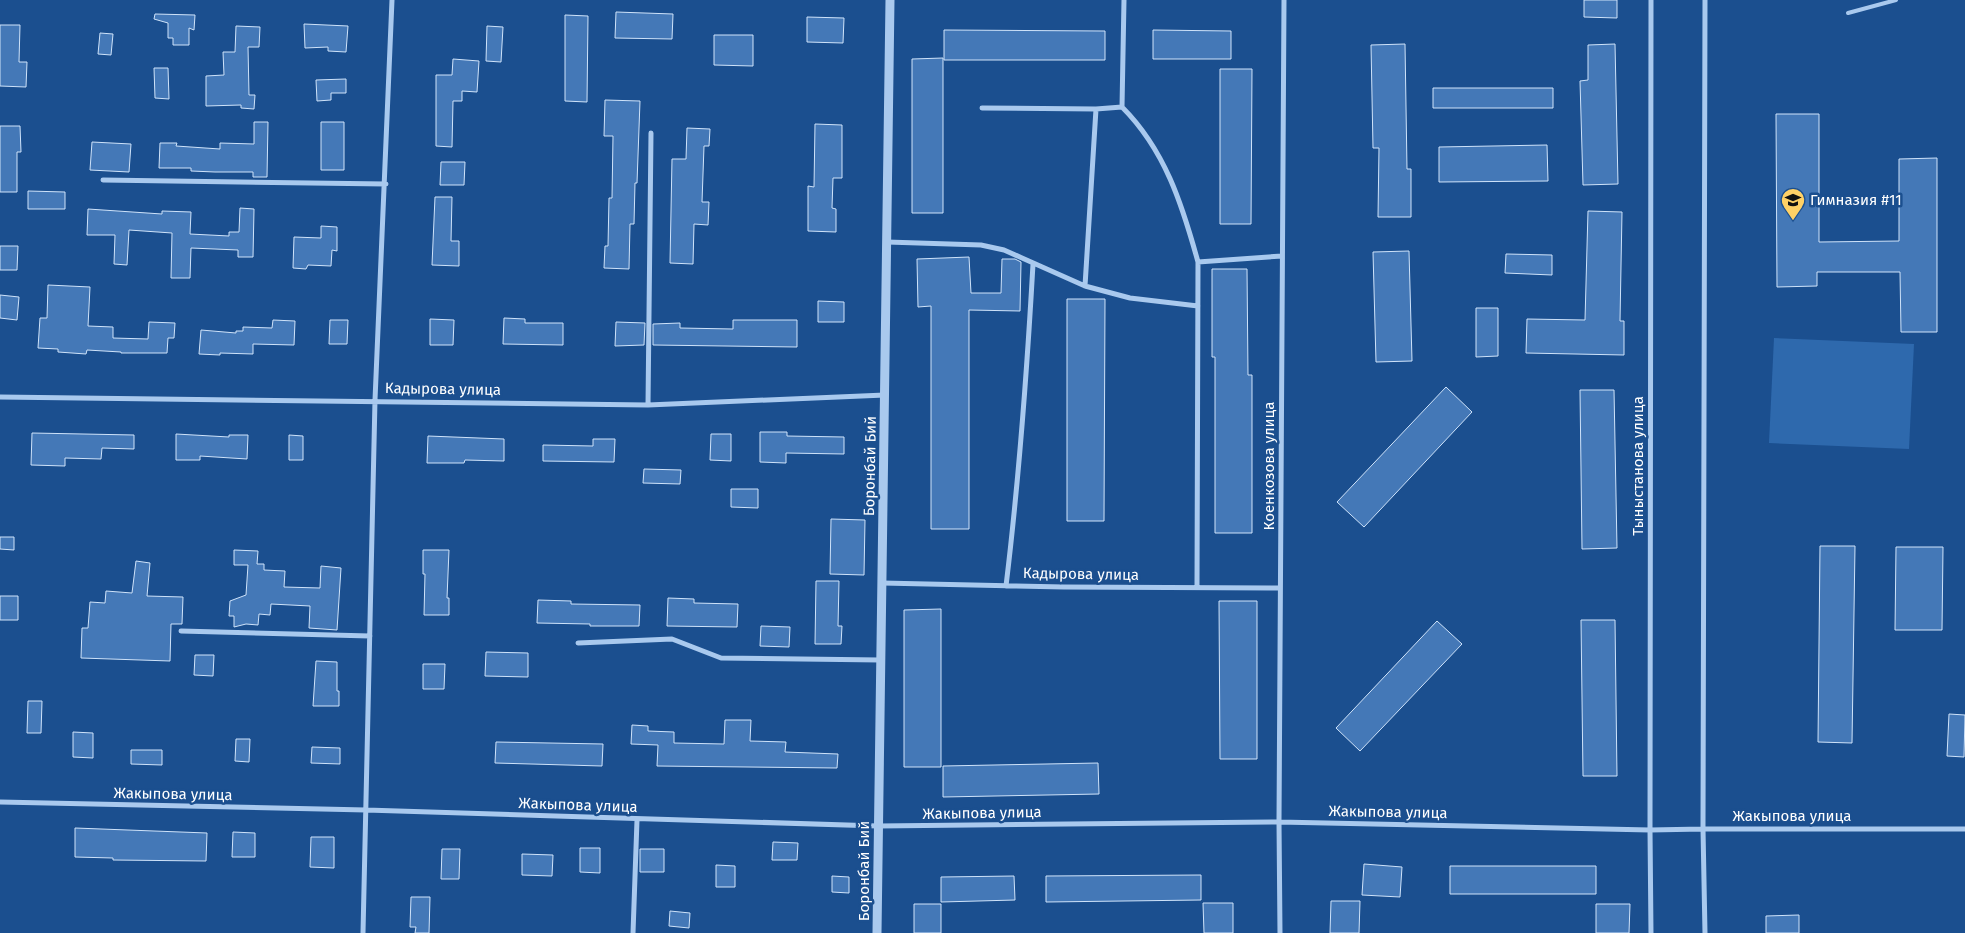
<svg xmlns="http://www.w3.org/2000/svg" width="1965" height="933" viewBox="0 0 1965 933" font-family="'Fira Sans',sans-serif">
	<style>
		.green { fill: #2e69ad }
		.building { fill: #4478b7; stroke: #cfe3fa }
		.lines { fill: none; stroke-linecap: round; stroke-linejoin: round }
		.service { stroke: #a9c9ee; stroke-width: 4 }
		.minor { stroke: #a9c9ee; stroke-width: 5 }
		.tertiary { stroke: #a9c9ee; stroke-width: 9 }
		.labels { text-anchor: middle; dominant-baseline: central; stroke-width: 5; stroke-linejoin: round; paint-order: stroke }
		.poi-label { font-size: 15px; fill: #fff; stroke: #1b4f8f; text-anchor: start }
		.street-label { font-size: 15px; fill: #fff; stroke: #1b4f8f }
	</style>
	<rect width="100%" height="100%" fill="#1b4f8f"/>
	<path class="green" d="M1774,338L1914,344L1909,449L1769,443Z"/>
	<path class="building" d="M1584,0H1617V18L1584,17Z
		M616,12L673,14L672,39L615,38Z
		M155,14L195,15L194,30L189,28V45H173V38H168V23L154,19Z
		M565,15L588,16L587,102L565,101Z
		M807,17L844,18L843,43L807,42Z
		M304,24L348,26L346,52L328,51V47L305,48Z
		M0,25H20L19,62H27L26,87L0,86Z
		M236,26L260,27L259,47H248L249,95H255L254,109L241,108V105L206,106V76L224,75L223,52H235Z
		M487,26L503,27L501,62L486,61Z
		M944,30L1105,31V60H944Z
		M1153,30L1231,31V59H1153Z
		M100,33L113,34L111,55L98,54Z
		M714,35H753V66L714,65Z
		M1405,44L1407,169H1411V217H1378L1379,148H1373L1371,45Z
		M1615,44L1618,184L1583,185L1580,81L1588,80V45Z
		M943,58V213H912V59Z
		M453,59L479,61L477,92L462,91V101H453L452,147L436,146V75H452Z
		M154,68H168L169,99L155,98Z
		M1220,69H1252L1251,224H1220Z
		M346,79V93H331V100L317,101L316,80Z
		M1433,88H1553V108H1433Z
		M605,100L640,101L637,183H635L634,224H630L629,269L604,268L605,246H608L609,198H612L613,136H604Z
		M1776,114H1819V242L1899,241V159L1937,158V332H1901L1900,272H1817V286L1777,287Z
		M254,122H268L267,177H253V172H215L191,171V168H159L160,143H177L176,146L220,149V143L254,144Z
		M321,122H344V170H321Z
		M815,124L842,125V178H833L832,208L836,209V232L808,231V186L814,187Z
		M0,126H20L21,152H17V192H0Z
		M687,128L710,129L709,146H704L702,202H709L708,225L694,224L693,264L670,263L672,159H686Z
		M92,142L131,144L129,172L90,170Z
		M1547,145L1548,181L1439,182V147Z
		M441,162H465L464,185H440Z
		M28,191L65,192V209H28Z
		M435,197H452L451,241H459V266L432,265Z
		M240,208L254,209L253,257H238V250L191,248L190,278H171L172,233L129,230L127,265L114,264L115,235H87L88,209L162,214V211L191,212L190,234L229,236V232H239Z
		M1588,211L1622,212L1620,321H1624V355L1526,353L1527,319L1585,320Z
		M321,226L337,227V251L332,250L331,266L308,265L306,269L293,268L294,237L321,238Z
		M0,246H18L17,270H0Z
		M1409,251L1412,361L1376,362L1373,252Z
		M1506,254L1552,255V275L1505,273Z
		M969,257L971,293H1001L1002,259H1015L1021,262L1020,311L969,310V529H931V306L918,307L917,259Z
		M1212,269H1247L1248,375H1252V533H1215V357H1212Z
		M48,285L90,287L88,326L113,327V338L148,339L149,322L175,323L174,338H168L167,353H121V352L87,350L86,354L58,352V349L38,348L40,318H47Z
		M0,295L19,297L17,320L0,318Z
		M1067,299H1105L1104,521H1067Z
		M818,301L844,302V322H818Z
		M1476,308H1498V356L1476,357Z
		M504,318L525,319V323H563V345L503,344Z
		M430,319L454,320L453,345H430Z
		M273,320L295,321L294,345L253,344V354L220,353V355L199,354L201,330L236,333V331H243V327L272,328Z
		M330,320H348L347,344H329Z
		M733,320H797V347L653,345V324L680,323V328L733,329Z
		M616,322L645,323L644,345L615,346Z
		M1446,387L1472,412L1364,527L1337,502Z
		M1580,390H1614L1617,548L1582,549Z
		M760,432H787V436L844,437V454L786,453V463L760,462Z
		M32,433L134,435V449L102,448L101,459L65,458V466L31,465Z
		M176,434L229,437V435H248L247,459L200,456V460H176Z
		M711,434H731V461L710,460Z
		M289,435L303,436V460H289Z
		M428,436L504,439V461L465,460L464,463H427Z
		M593,439H615L614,462L543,461V445L593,446Z
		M644,469L681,470L680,484L643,483Z
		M731,489H758V508L731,507Z
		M831,519L865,520L864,575L830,574Z
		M0,537H14V550L0,549Z
		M1820,546H1855L1852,743L1818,742Z
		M1896,547H1943L1942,630H1895Z
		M234,550L258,551L257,564H264V570L285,571L284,587L320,588L321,566L341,568L337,630L309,628L310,606L271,604L270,615L259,614L258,625L246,624L234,627V616H229L230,601L246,595L248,565H234Z
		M423,550H449L447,598H449V615H424L425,574H423Z
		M136,561L150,563L147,596L183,597L182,624H171L170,661L81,658L82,628H88L90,602L105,603L106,591L132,593Z
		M816,581H839L838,626H842L841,644H815Z
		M0,596H18V620H0Z
		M668,598L694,599V603L738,604L737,627L667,626Z
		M538,600L571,601V604L640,605L639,626H590V624L537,623Z
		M1219,601H1257V759H1220Z
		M941,609V767H904V610Z
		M1581,620H1615L1617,776H1583Z
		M1437,621L1462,644L1360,751L1336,728Z
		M761,626L790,627L789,647L760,646Z
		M486,652L528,653V677L485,676Z
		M195,655H214L213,676L194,675Z
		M316,661L337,662V691H339V706H313Z
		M423,664H445L444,689H423Z
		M28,701H42L41,733H27Z
		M1949,714L1965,715L1964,757L1947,756Z
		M725,720H751L750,741L786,742L785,752L838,754L837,768L657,766L658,745L631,744L632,725L648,726V731L674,732V743L724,744Z
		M73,732L93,733V758L73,757Z
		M236,739H250L249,762L235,761Z
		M496,742L603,744L602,766L495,763Z
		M312,747L340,748V764L311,763Z
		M131,750H162V765L131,764Z
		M1098,763L1099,794L943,797V766Z
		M75,828L207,833L206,861L113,860V858L75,857Z
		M233,832L255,833V857H232Z
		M311,837H334V868L310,867Z
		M773,842L798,843L797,860H772Z
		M580,848H600V873L580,872Z
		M442,849H460L459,879H441Z
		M640,849H664V872H640Z
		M522,854L553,855L552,876L522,875Z
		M1364,864L1402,867L1400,897L1362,895Z
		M716,865L735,866V887H716Z
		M1450,866H1596V894H1450Z
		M1201,875V900L1046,902V876Z
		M832,876L849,877V893L832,892Z
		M1014,876L1015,900L941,902V877Z
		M411,897H430L429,933H415L416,927H410Z
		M1331,901H1360L1359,933H1330Z
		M1203,903H1233V933H1204Z
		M914,904H941V933H914Z
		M1596,904H1630L1629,933H1596Z
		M670,911L690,913L689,928L669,926Z
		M1799,915V933H1766V916Z"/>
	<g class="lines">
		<path class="service" d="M1848,13L1896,0"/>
		<path class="minor" d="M1651,0L1650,830L1651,933
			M1122,107C1165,150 1182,204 1198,262L1197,587
			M982,108L1096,109L1122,107L1124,0
			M103,180L386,184
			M887,242L981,245L1004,250L1085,286L1130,298L1198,306
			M1198,262L1282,256
			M1085,286L1096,109
			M0,397L648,405L885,395
			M648,405L651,133
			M882,583L1064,587L1280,588
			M1006,586C1019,479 1027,371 1033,264
			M181,631L370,636
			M578,643L672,639L721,658L880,660
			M0,802L366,810L878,826L1279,822L1650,830L1703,829H1965
			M363,933L375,400L392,0
			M633,933L637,820
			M1280,933L1279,822L1284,0
			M1705,933L1703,829L1705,0"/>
		<path class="tertiary" d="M877,933L890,0"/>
	</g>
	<defs>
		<g id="school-pin" transform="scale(1.25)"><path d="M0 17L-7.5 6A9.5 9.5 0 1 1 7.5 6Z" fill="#ffd166" stroke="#1b4f8f"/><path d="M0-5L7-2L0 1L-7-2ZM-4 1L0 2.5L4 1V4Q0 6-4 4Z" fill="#111"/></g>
	</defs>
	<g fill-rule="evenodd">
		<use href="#school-pin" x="1793" y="200"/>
	</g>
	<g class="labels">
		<g class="poi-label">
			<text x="1810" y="200">Гимназия #11</text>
		</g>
		<g class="street-label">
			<text transform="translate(443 389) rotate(1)">Кадырова улица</text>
			<text transform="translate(870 466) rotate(-89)">Боронбай Бий</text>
			<text transform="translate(1269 466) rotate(-90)">Коенкозова улица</text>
			<text transform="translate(1638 466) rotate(-90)">Тыныстанова улица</text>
			<text transform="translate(1081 574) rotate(1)">Кадырова улица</text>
			<text transform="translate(173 794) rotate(1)">Жакыпова улица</text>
			<text transform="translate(578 805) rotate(2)">Жакыпова улица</text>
			<text transform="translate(1388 812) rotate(1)">Жакыпова улица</text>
			<text transform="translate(982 813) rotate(-1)">Жакыпова улица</text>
			<text x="1792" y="816">Жакыпова улица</text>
			<text transform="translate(864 871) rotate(-90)">Боронбай Бий</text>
		</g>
	</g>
</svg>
